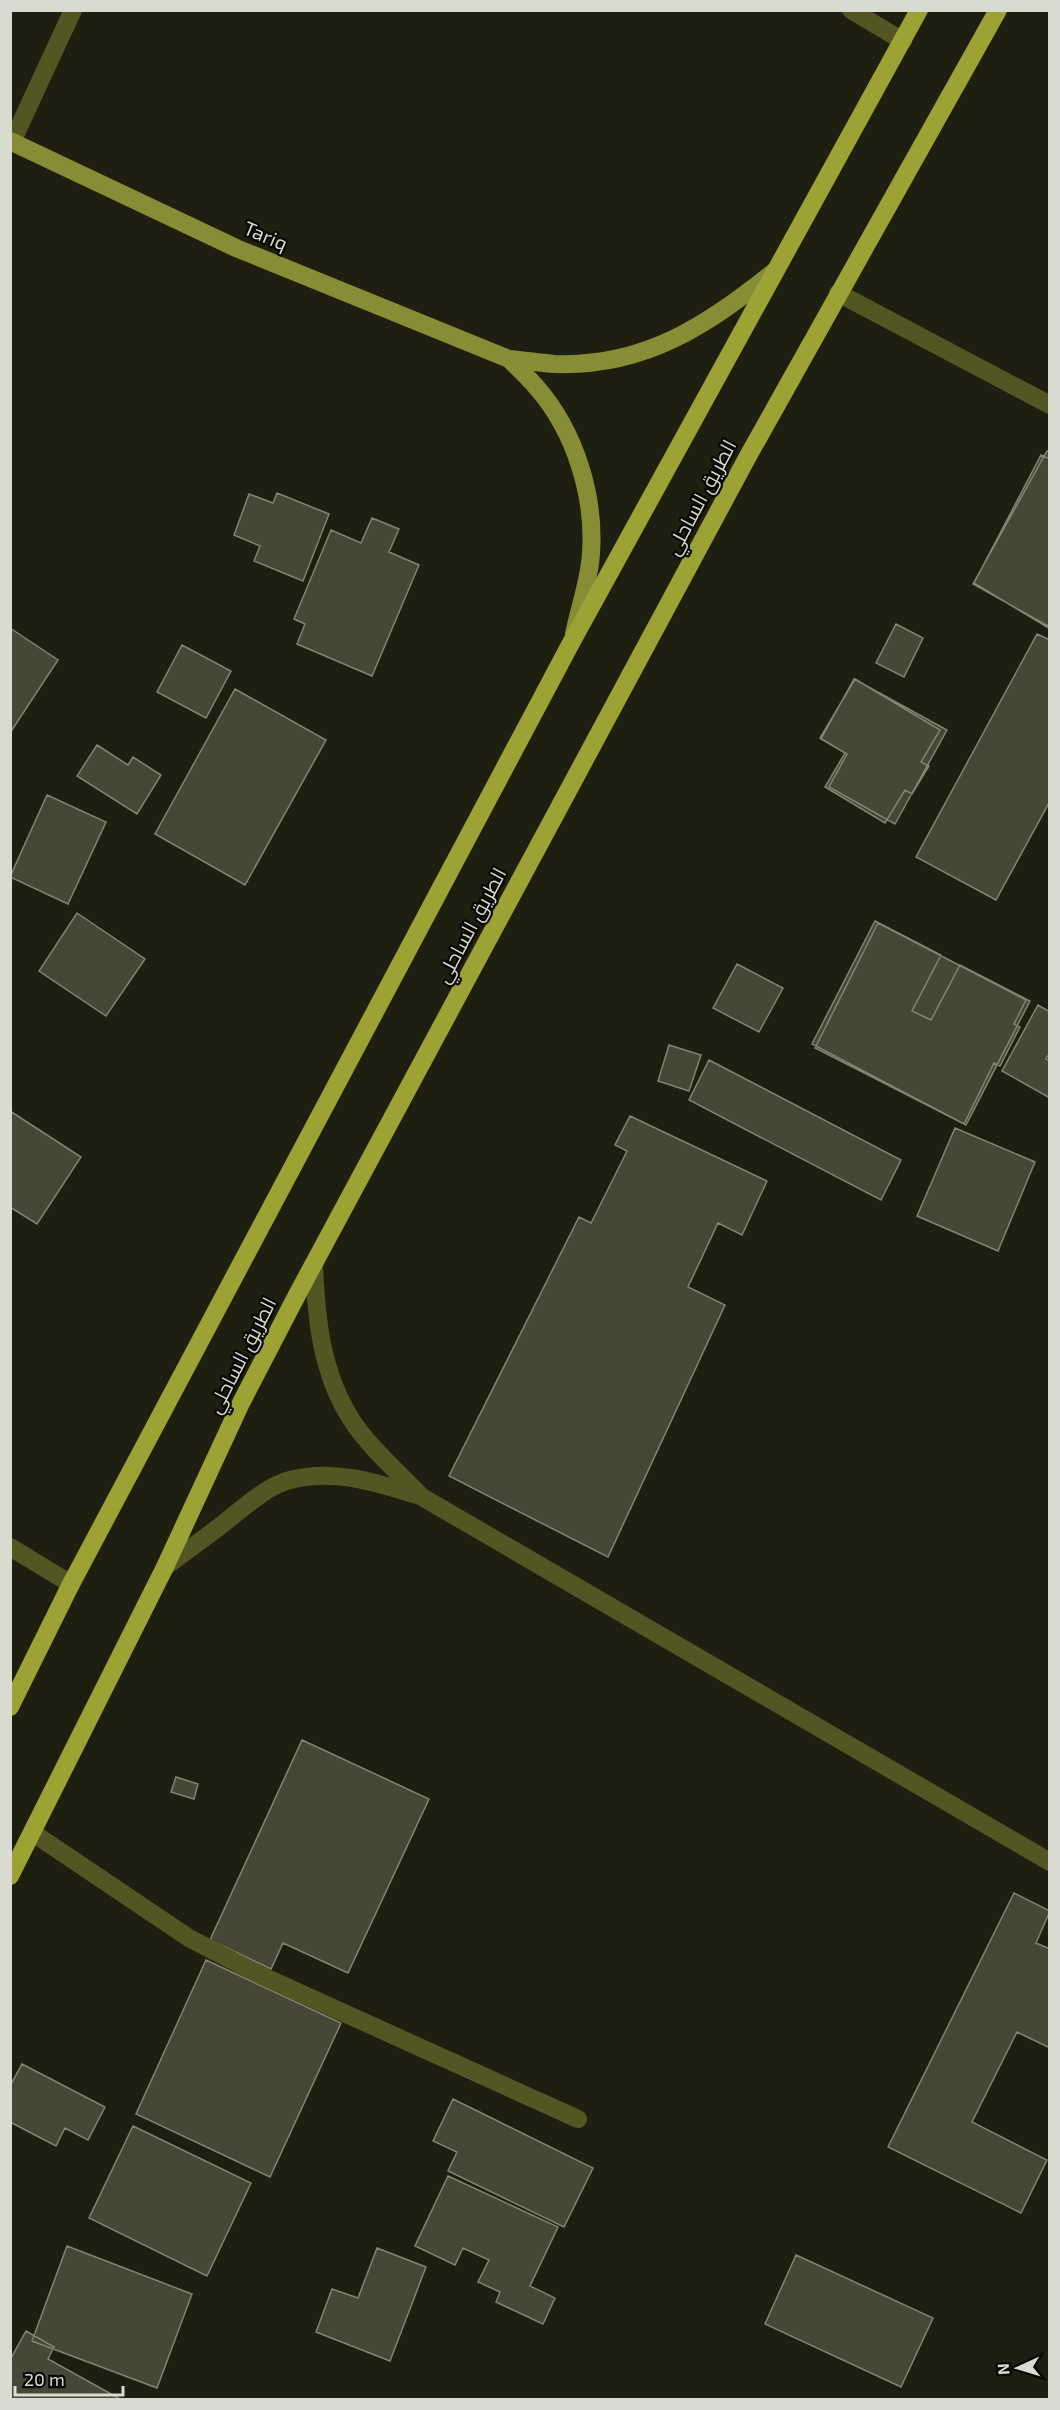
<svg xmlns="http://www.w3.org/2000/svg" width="1060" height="2410" viewBox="0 0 1060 2410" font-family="'Exo 2',Cairo,sans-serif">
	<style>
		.building { fill: #464737; stroke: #828472; stroke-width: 1.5 }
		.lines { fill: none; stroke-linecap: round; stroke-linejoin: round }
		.minor { stroke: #535622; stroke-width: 18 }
		.major { stroke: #878d34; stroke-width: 18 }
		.highway { stroke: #9ca334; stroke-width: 18 }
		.labels { text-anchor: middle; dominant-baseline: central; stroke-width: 4.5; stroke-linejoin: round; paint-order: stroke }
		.street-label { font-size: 20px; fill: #d9dbd1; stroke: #080904 }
	</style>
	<rect width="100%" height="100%" fill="#1e1f11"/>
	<path class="building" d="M1047,451L1050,452V627L973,584Z
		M1041,455L1050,459V629L974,583Z
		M277,493L329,514L303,581L254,561L260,546L234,535L249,494L273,503Z
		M372,518L399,529L389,552L419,565L372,676L297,644L305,624L294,619L331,530L361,543Z
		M896,624L923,638L904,677L876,663Z
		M10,628L58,660L10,733Z
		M1037,634L1050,640V801L996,900L916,857Z
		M182,645L231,671L206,718L157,692Z
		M854,679L947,730L895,824L829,787L847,754L821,739Z
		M855,679L940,730L921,762L929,766L912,794L905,790L885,823L825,787L845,753L820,738Z
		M235,689L326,740L245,885L155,834Z
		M97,745L128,765L133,757L161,775L137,814L77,776Z
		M47,795L106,822L68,904L10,877Z
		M77,913L145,959L106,1016L39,971Z
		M875,921L941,955L912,1011L931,1020L960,965L1030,1001L966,1125L812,1044Z
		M878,923L1026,1000L1014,1024L1020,1027L1000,1066L994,1063L964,1124L815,1048Z
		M737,964L783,988L759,1032L713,1008Z
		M1038,1005L1050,1012V1052L1046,1059L1050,1061V1098L1002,1071Z
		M669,1045L701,1055L689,1091L658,1081Z
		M709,1060L901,1160L881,1200L689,1100Z
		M10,1111L81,1157L37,1224L10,1207Z
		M630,1116L767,1181L742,1235L718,1223L688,1287L725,1305L608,1557L449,1476L579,1217L591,1223L627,1151L615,1145Z
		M955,1128L1035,1162L998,1251L917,1216Z
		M302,1740L429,1799L348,1973L283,1943L271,1969L210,1940Z
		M176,1777L198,1784L194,1799L171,1792Z
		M1014,1893L1050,1911L1036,1943L1050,1949V2048L1017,2032L972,2122L1047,2160L1021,2213L888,2147Z
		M206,1960L341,2023L270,2177L136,2114Z
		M22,2064L105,2107L88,2140L65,2128L56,2146L10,2122V2086Z
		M453,2099L593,2168L564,2227L448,2171L457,2152L433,2141Z
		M133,2126L251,2183L207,2276L89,2218Z
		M448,2176L558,2227L530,2286L555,2298L543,2324L496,2302L500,2292L478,2282L489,2260L463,2248L455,2265L415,2246Z
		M67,2246L192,2294L157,2388L32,2341Z
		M377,2248L426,2267L390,2361L316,2332L332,2289L358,2298Z
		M796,2255L933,2318L901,2387L765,2324Z
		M26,2331L54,2347L48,2359L122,2400H10V2360Z"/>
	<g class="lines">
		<path class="minor" d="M851,10L903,41
			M12,142L73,10
			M838,293L1050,405
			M314,1263C316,1317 321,1372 351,1419C367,1445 400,1474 422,1497L1050,1862
			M10,1547L71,1584
			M165,1567C185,1552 205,1538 224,1523C242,1509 268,1485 290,1480C334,1468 378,1483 420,1496
			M33,1833L189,1938L258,1974L578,2119"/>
		<path class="major" d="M10,141L236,248L509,359C524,360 540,363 555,364C646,367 707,325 775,271
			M509,359C519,369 529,378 538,389C575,432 595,496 591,553C590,578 579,609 574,634"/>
		<path class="highway" d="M10,1707L71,1584L571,643L919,10
			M10,1876L165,1567L241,1403L297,1295L747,458L998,10"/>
	</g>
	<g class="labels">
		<g class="street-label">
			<text transform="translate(266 235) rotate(23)">Tariq</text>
			<text transform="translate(700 497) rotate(-62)">الطريق الساحلي</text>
			<text transform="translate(470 925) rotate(-62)">الطريق الساحلي</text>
			<text transform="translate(241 1355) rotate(-63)">الطريق الساحلي</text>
		</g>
	</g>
	<rect width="1060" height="2410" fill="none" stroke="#d9dbd1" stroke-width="24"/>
	<g transform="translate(1018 2368) rotate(266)" stroke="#080904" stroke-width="4.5" paint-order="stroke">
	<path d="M0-4.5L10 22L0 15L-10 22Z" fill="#d9dbd1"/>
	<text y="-9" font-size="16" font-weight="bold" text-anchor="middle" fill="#d9dbd1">N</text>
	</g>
	<path d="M15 2386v9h108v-9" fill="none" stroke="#d9dbd1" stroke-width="3"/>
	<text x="24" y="2386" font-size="18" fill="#d9dbd1" stroke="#080904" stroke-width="4.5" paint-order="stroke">20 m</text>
</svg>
